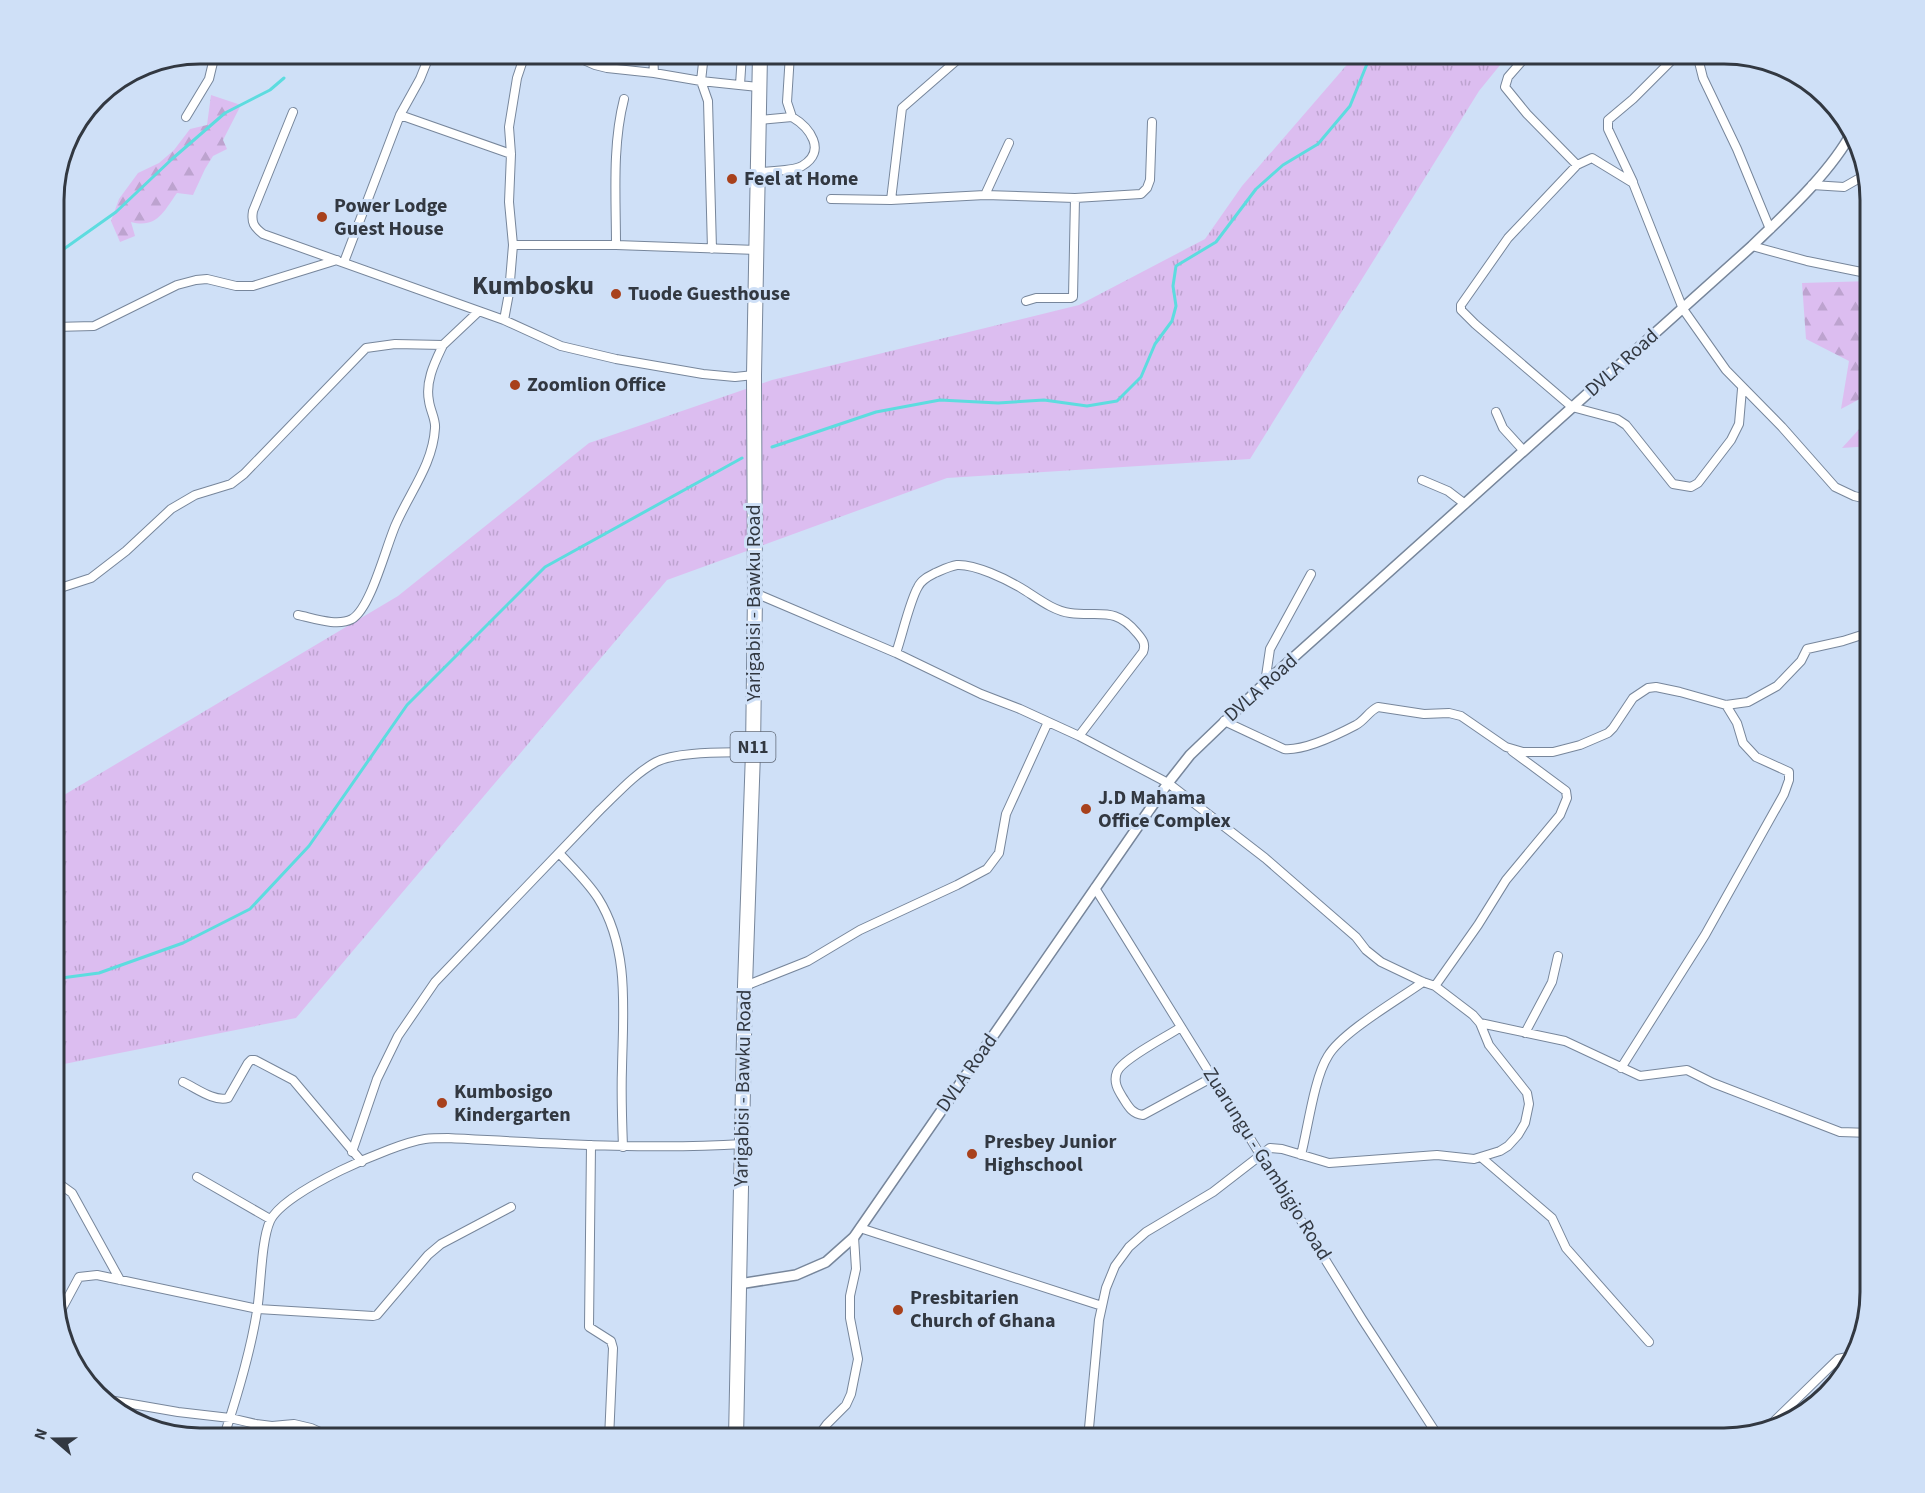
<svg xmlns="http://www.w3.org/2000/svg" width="1925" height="1493" viewBox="0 0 1925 1493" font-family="'Source Sans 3',sans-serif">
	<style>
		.grass { fill: url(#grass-tufts) }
		.forest { fill: url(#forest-firs) }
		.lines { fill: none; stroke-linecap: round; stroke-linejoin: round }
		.stream { stroke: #5ddcdf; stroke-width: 3 }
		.minor-casing { stroke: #77869b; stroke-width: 10 }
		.tertiary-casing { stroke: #77869b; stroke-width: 12 }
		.trunk-casing { stroke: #77869b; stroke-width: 16 }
		.minor { stroke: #fff; stroke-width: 8 }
		.tertiary { stroke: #fff; stroke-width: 9 }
		.trunk { stroke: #fff; stroke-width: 14 }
		.poi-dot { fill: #a8411c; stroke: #cfe0f7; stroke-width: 2 }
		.labels { text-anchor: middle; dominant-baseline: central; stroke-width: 6; stroke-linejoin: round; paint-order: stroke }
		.shield { fill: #cfe0f7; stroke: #616a78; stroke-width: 1.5 }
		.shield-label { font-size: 18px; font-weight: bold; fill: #323841 }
		.poi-label { font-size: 20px; font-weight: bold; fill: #323841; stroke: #cfe0f7; text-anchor: start }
		.street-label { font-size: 20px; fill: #323841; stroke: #cfe0f7 }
		.district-label { font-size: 26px; font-weight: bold; fill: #323841; stroke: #cfe0f7 }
		.rim { fill: none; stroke: #323841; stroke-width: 3 }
	</style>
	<defs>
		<pattern id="grass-tufts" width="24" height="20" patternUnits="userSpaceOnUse" patternTransform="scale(1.5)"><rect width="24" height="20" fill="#dcbdf0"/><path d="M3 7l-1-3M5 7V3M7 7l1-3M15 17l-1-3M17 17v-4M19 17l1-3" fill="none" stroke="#bda3cf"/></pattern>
		<pattern id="forest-firs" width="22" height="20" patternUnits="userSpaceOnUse" patternTransform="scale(1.5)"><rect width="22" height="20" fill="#dcbdf0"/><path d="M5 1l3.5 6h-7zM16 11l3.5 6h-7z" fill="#bda3cf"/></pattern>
	</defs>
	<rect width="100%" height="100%" fill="#cfe0f7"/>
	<path class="grass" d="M1353,54H1509L1479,91L1250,459L947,478L667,580L296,1018L54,1066V801L398,596L589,443L772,380L1079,305L1205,239L1242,186L1351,60Z"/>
	<path class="forest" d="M211,95L241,105L223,140L227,149L213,156L205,169L193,195L177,193C164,211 157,229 131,222L135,236L120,242L111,221L119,199L138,173L159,163L174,150L190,129L207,125Z
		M1871,281V393L1841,409L1849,361L1806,339L1802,283Z
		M1871,416V446L1842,448Z"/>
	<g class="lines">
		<path class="stream" d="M54,256L116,212L172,159L225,113L270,90L284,78
			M772,447L876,412L940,400L998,403L1044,400L1087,406L1117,401L1141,377L1155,344L1172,321L1176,306L1173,286L1176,266L1216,242L1256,189L1283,165L1318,144L1350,106L1371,54
			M54,979L99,973L183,943L250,909L309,846L407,705L545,567L742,458"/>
		<g class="minor-casing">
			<path id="minor" d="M570,54L595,65L607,68L654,73L701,81L758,87
				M653,54L654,73
				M704,54L701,81L708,101L712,249
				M1528,54L1508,77L1505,87L1527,114L1577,165
				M1697,54L1703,78L1737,149L1770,229
				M740,85L742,54
				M293,112L253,211C251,223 254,227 263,234L504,320L561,346L616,359L703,374L735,377L754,375
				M400,115L511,154
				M186,117L209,79L215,54
				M759,120L792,117
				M759,172C770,171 794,171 802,166C828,151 809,127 792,117L787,102L790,54
				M1633,182L1608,129V120L1633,99L1678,54
				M1812,185L1844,187L1865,175
				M985,195L1009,143
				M831,199L891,200L985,195L1075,198L1141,194L1147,188L1150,180L1152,122
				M891,200L902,108L964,54
				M513,245H616L757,250
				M616,245C616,197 612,146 624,99
				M1752,246L1807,261L1871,274
				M344,262L400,115L420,79L430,54
				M1026,301L1036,298H1071L1073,297L1075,198
				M504,320L509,293L513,245L509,202L511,154L509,127L517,78L525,54
				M54,327L94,326L177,285L196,280L207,279L236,286H253L337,260
				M1742,389L1739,424L1731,440L1698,483L1691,487L1673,484L1626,425L1617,419L1572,407L1475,324L1461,310V305L1508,238L1577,165L1592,158L1633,183L1683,309L1726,370L1782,427L1835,487L1854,496L1871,500
				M1496,412L1503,428L1523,450
				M1422,480L1448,491L1465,504
				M54,590L91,578L126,551L171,509L195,495L231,484L244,474L366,348L395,344L443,345L478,312
				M755,593L896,653L981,694L1020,709L1079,736L1168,783L1265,858L1356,937L1366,950L1381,962L1423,982L1435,986L1473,1015L1480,1023L1489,1045L1527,1093L1529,1104L1525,1123L1518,1135L1508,1146L1500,1151L1474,1159L1437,1155L1329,1163L1282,1149L1270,1148L1213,1192L1146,1232L1129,1247L1115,1266L1106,1288L1099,1320L1088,1439
				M298,615C313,618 337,627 352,619C371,608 386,546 396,524C410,492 433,464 435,428C436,420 430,410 429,401C425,381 435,362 443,345
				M896,653C902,636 910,600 918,587C921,580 929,576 935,573C942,570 950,566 957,565C975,564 1006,579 1021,588C1036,597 1053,611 1070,613C1100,617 1115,606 1137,633C1143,640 1146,644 1143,652L1079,736
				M1265,683L1270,649L1311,574
				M1224,721L1284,749C1305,751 1337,735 1356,725C1365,720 1369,711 1378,707L1424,714L1449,713L1461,716L1506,747L1523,752H1553L1580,745L1608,733L1613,728L1633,698L1648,688L1656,687L1680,692L1726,705L1748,702L1777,686L1801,661L1807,649L1843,641L1871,632
				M559,853C572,867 588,882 598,898C630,949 623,1011 622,1068C621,1095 622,1121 623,1147
				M1095,888L1362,1319L1440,1439
				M745,986L808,961L860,930L957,885L987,869L999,853L1006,814L1048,722
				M1435,986L1478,925L1506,880L1560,815L1567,798L1566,791L1512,751
				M1480,1023L1565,1041L1640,1076L1687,1070L1713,1083L1840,1132L1871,1133
				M1181,1027C1168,1036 1122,1059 1117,1072C1113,1082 1118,1090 1123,1098C1128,1106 1132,1114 1143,1115L1213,1077
				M1525,1033L1552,982L1558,956
				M1621,1068L1705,935L1784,794L1789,780V772L1756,757L1743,743L1737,723L1726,705
				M183,1082C196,1088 214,1102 228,1098L248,1063L251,1060H255L293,1080L362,1162
				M591,1145L589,1327L611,1341L613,1348L609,1439
				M352,1152L377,1079L398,1036L435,982L599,811C616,795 634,774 656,762C678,751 727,753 753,752
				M1301,1155C1308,1128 1314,1078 1328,1056C1342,1032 1398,1000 1423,982
				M1482,1158L1552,1218L1566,1248L1649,1342
				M197,1177L270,1219
				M54,1180L72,1193L120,1280
				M860,1228L1102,1306
				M58,1316L79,1277L97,1275L258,1309L373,1316L377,1315L428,1255L441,1244L511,1207
				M103,1399L178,1412L230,1418L256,1424L272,1426L294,1424L311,1428L336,1439
				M1765,1430L1838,1359L1852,1356L1854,1357
				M223,1439C237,1397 250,1355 257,1311C261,1287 261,1241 270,1221C284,1191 392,1144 425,1139C432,1138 440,1138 448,1138C546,1143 644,1150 743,1144
				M816,1439L827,1424L846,1405L851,1394L858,1359L850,1318V1296L856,1269L854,1237"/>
		</g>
		<g class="tertiary-casing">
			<path id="tertiary" d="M739,1284L796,1275L826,1262L854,1237L1168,783L1190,755L1265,683L1752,246C1785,214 1830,173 1852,132"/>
		</g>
		<g class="trunk-casing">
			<path id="trunk" d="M736,1439L745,986L753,752L755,593L754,375L760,54"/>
		</g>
		<use href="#minor" class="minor"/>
		<use href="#tertiary" class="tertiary"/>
		<use href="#trunk" class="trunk"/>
	</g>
	<g class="poi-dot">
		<circle cx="732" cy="179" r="6"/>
		<circle cx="322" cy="217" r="6"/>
		<circle cx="616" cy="294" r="6"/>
		<circle cx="515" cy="385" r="6"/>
		<circle cx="1086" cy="809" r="6"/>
		<circle cx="442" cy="1103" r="6"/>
		<circle cx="972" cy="1154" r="6"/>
		<circle cx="898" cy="1310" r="6"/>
	</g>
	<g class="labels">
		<rect class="shield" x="730.5" y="732" width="45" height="30" rx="4.5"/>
		<g class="shield-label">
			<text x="753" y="747">N11</text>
		</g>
		<g class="poi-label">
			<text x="744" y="179">Feel at Home</text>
			<text x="334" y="206">Power Lodge<tspan x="334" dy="23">Guest House</tspan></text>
			<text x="628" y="294">Tuode Guesthouse</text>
			<text x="527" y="385">Zoomlion Office</text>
			<text x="1098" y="798">J.D Mahama<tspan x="1098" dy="23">Office Complex</tspan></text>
			<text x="454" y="1092">Kumbosigo<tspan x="454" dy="23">Kindergarten</tspan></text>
			<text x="984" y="1142">Presbey Junior<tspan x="984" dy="23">Highschool</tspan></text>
			<text x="910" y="1298">Presbitarien<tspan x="910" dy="23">Church of Ghana</tspan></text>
		</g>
		<g class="street-label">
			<text transform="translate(1622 363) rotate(-42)">DVLA Road</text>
			<text transform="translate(754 603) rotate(-90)">Yarigabisi - Bawku Road</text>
			<text transform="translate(1261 688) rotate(-42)">DVLA Road</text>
			<text transform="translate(967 1073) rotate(-55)">DVLA Road</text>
			<text transform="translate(743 1088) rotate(-89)">Yarigabisi - Bawku Road</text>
			<text transform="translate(1267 1164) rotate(58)">Zuarungu - Gambigio Road</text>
		</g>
		<g class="district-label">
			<text x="533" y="285">Kumbosku</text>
		</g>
	</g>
	<path d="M0 0H1925V1493H0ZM200 64H1724A136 136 0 0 1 1860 200V1292A136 136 0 0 1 1724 1428H200A136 136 0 0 1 64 1292V200A136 136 0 0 1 200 64Z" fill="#cfe0f7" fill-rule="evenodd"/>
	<path class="rim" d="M200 64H1724A136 136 0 0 1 1860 200V1292A136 136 0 0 1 1724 1428H200A136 136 0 0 1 64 1292V200A136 136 0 0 1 200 64Z"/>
	<g transform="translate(54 1439) rotate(290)" stroke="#cfe0f7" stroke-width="4.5" paint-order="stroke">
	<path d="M0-4.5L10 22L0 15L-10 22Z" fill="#323841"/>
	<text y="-9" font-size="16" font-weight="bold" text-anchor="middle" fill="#323841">N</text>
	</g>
</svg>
